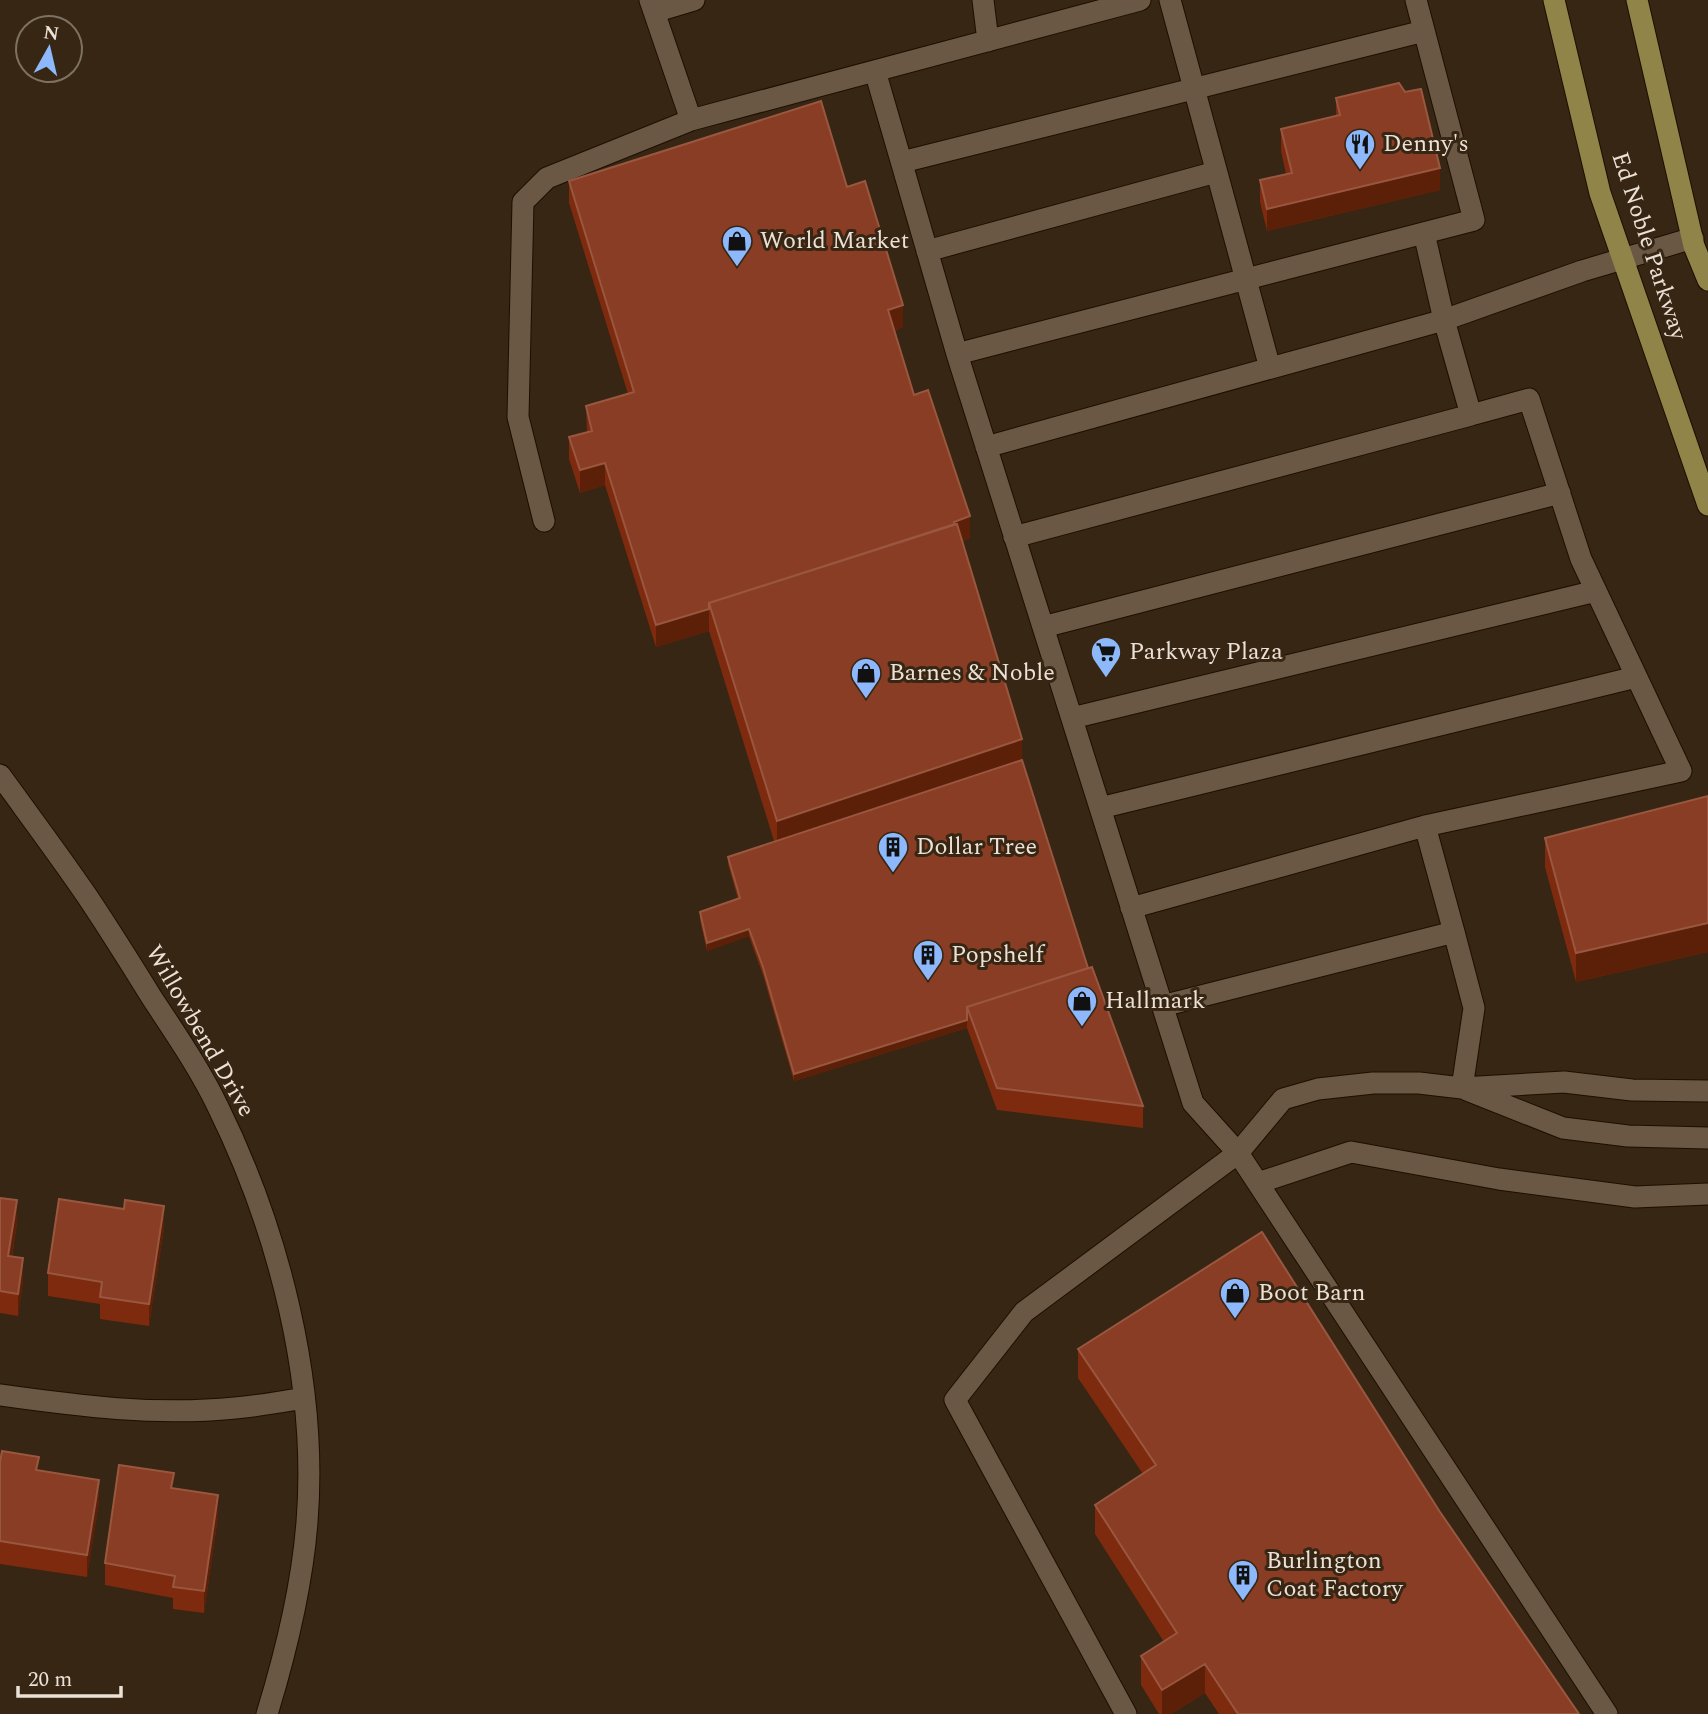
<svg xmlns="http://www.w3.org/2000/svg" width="1708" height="1714" viewBox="0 0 1708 1714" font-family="Spectral,serif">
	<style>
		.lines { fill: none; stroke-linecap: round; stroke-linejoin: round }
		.minor-casing { stroke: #1d0f00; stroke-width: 23 }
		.major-casing { stroke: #1d0f00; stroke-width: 23 }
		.minor { stroke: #6a5844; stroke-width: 21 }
		.major { stroke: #908448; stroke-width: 21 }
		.wall { fill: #7d2a0f }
		.shaded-wall { fill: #5c2008 }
		.building { fill: #893d24; stroke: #995740; stroke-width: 2 }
		.labels { text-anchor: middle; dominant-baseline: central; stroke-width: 6; stroke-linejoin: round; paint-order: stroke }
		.poi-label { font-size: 24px; fill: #ece1d6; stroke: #362613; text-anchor: start }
		.street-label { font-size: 24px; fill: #ece1d6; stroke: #362613 }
	</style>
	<rect width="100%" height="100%" fill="#362613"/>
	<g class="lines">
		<g class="minor-casing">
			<path id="minor" d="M650,0L691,120L1140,0
				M983,0L988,41
				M1170,0L1270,368
				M654,12L694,0
				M875,71L957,354L1193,1103L1238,1153L1607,1714
				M902,162L1424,31
				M927,251L1216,172
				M957,354L1474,220L1416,0
				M986,447L1444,320L1424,233
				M544,521L518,417L523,202L547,178L691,120
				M1014,537L1471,415
				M1043,627L1560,493
				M1072,718L1596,591
				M0,775C29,815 59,855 87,896C109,929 131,964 152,998C175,1033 200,1069 218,1107C279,1231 318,1384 307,1522C302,1587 286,1652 267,1714
				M1100,808L1636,677
				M1131,908L1425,826
				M1454,932L1425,826L1681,771L1581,559L1529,399L1471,415L1444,320L1582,271L1693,238
				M1162,1006L1454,932L1474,1008L1462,1088
				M1467,1090L1563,1128L1628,1136L1708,1138
				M1258,1183L1351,1152L1499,1179L1635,1197L1708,1194
				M0,1395C78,1406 156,1416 235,1408C258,1406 281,1402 304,1398
				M1126,1714L955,1400L1024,1312L1238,1153L1283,1099L1318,1089L1373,1083H1419L1462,1088L1564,1082L1632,1090L1708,1091"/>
		</g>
		<g class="major-casing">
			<path id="major" d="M1554,0L1600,193L1708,505
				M1637,0L1694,246L1708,280"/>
		</g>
		<use href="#minor" class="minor"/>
		<use href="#major" class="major"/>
	</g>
	<path class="wall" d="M1336,98L1440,190L1267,231L1260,202V180L1286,174L1281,151V129L1336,116Z
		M569,181L847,187L903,327L894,331L914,395L970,538L963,541L1022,760L1088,968L1143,1106V1128L997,1110L967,1028L794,1081L763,975L749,936L707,951L700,920V912L738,899L728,864V857L774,841L709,631L656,647L605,485L580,493L569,459V437L587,432L586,406L628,394L569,203Z
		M1708,796V952L1576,982L1545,867V838Z
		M0,1198L17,1223L12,1257L23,1281L18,1316L0,1313Z
		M164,1228L149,1326L100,1319V1304L48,1296V1273Z
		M1078,1349L1440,1512L1579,1714H1219L1205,1693L1171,1714H1159L1141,1685V1656L1164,1642L1095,1534V1505L1143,1474L1078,1378Z
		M0,1462L39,1471L99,1502L87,1577L0,1564Z
		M174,1488L218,1517L204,1613L173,1609V1598L105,1585V1563Z"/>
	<path class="shaded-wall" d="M1440,168V190L1267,231V209Z
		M903,305V327L888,333V310Z
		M605,463V485L580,493V470Z
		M970,516V538L957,543L954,522Z
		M709,609V631L656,647V625Z
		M1022,739V768L777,850V821Z
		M1708,923V952L1576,982V953Z
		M749,929V936L707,951V943Z
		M967,1020V1028L794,1081V1074Z
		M17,1200V1223L8,1278V1256Z
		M164,1206V1228L149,1326V1304Z
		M23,1258V1281L18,1316V1294Z
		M99,1480V1502L87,1577V1555Z
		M218,1495V1517L204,1613V1591Z
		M1205,1664V1693L1171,1714H1162V1690Z"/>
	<path class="building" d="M1399,83L1405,92L1421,89L1440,168L1267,209L1260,180L1292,173L1281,129L1340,115L1336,98Z
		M821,101L847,187L865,181L903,305L888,310L914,395L928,390L970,516L954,522L955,524L709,603V609L656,625L605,463L580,470L569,437L592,431L586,406L634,392L569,181Z
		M957,524L1022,739L777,821L709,603Z
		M1022,760L1088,968L967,1007V1020L794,1074L763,967L749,929L707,943L700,912L740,898L728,857Z
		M1708,796V923L1576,953L1545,838Z
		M1092,967L1143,1106L997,1088L967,1007Z
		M0,1198L17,1200L8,1256L23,1258L18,1294L0,1291Z
		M59,1199L124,1209L125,1200L164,1206L149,1304L100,1297L102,1282L48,1273Z
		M1262,1232L1440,1512L1579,1714H1238L1205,1664L1162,1690L1141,1656L1177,1633L1095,1505L1156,1465L1078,1349Z
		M2,1451L39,1457L36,1470L99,1480L87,1555L0,1541V1462Z
		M119,1465L174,1473L171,1488L218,1495L204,1591L173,1587L175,1576L105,1563Z"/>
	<defs>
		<g id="restaurant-pin" transform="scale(1.575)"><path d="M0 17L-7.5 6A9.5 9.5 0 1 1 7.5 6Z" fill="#8db9fc" stroke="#362613"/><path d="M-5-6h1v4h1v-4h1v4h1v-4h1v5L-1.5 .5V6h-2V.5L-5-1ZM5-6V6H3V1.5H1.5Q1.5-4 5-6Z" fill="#111"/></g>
		<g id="shop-pin" transform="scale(1.575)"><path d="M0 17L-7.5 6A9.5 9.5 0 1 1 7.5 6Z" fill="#8db9fc" stroke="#362613"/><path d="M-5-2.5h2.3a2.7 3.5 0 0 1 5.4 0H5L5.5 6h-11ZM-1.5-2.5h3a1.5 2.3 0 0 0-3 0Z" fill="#111"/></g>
		<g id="supermarket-pin" transform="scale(1.575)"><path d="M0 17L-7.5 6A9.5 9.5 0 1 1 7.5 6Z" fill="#8db9fc" stroke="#362613"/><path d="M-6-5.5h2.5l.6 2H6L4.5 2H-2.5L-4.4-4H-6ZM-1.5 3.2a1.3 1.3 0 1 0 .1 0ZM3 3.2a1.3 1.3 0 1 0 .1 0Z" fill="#111"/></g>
		<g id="building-pin" transform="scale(1.575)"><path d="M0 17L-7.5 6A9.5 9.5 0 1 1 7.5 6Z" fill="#8db9fc" stroke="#362613"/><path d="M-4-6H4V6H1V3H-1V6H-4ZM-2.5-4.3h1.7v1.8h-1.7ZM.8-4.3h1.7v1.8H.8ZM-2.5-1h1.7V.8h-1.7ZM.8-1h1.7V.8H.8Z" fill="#111"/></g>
	</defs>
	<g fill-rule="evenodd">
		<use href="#restaurant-pin" x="1360" y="144"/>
		<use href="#shop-pin" x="737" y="241"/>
		<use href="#supermarket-pin" x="1106" y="652"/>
		<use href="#shop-pin" x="866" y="673"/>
		<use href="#building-pin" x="893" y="847"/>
		<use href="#building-pin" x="928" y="955"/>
		<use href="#shop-pin" x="1082" y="1001"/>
		<use href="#shop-pin" x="1235" y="1293"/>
		<use href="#building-pin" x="1243" y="1575"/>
	</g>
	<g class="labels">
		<g class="poi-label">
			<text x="1383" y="144">Denny's</text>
			<text x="760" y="241">World Market</text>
			<text x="1129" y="652">Parkway Plaza</text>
			<text x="889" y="673">Barnes &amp; Noble</text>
			<text x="916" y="847">Dollar Tree</text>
			<text x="951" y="955">Popshelf</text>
			<text x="1105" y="1001">Hallmark</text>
			<text x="1258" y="1293">Boot Barn</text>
			<text x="1266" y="1561">Burlington<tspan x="1266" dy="28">Coat Factory</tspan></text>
		</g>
		<g class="street-label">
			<text transform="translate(1649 246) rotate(72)">Ed Noble Parkway</text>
			<text transform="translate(200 1031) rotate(60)">Willowbend Drive</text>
		</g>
	</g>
	<g transform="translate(49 49) rotate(8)"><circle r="33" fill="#362613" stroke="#7f7161" stroke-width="2"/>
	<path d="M0-5L12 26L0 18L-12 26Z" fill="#8db9fc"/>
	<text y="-10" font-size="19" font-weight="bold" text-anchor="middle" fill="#ece1d6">N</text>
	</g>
	<path d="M18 1686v10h103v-10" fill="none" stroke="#ece1d6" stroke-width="3.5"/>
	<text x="28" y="1686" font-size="21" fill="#ece1d6" stroke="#362613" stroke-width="5" paint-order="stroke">20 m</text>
</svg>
